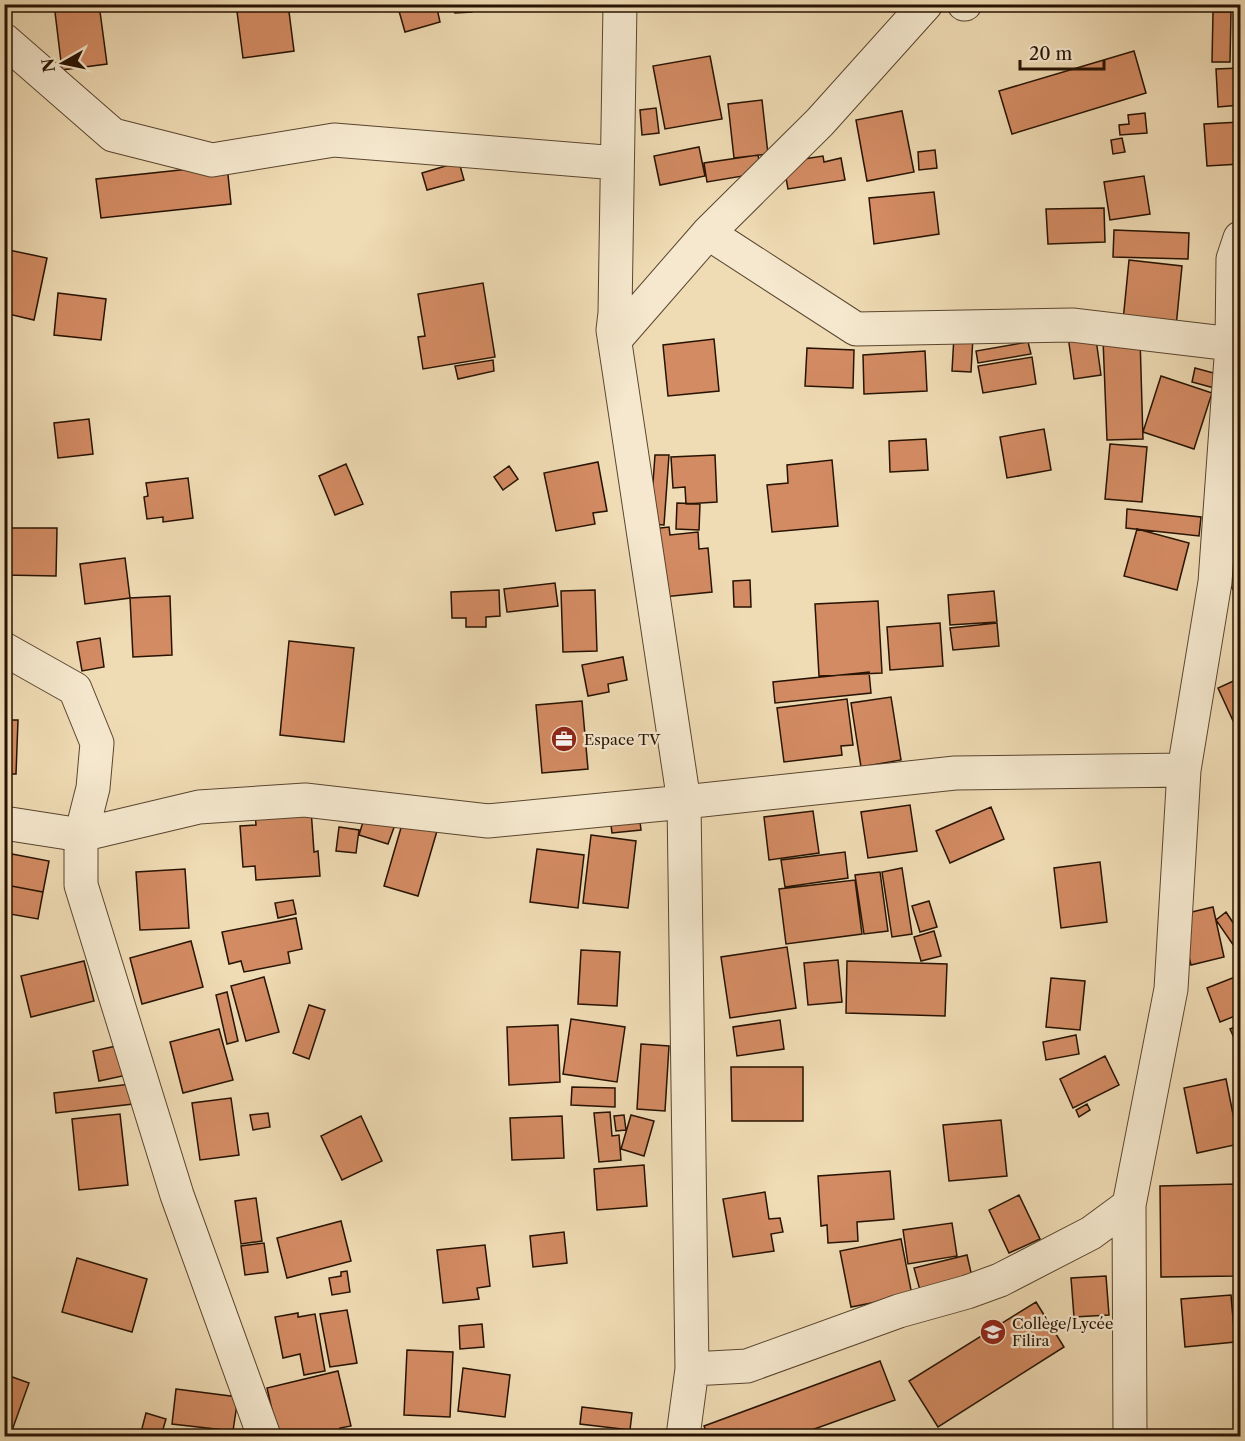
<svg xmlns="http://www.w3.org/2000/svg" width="1245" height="1441" viewBox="0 0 1245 1441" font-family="'Libre Caslon Text',serif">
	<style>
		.building { fill: #d38b63; stroke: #271302; stroke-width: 1.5 }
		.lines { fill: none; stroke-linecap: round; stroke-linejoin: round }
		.minor-casing { stroke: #59452e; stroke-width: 35 }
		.minor { stroke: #f5e8ce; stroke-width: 33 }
		.labels { text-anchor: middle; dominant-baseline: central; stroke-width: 4.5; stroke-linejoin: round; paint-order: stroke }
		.poi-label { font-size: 15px; fill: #271302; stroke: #f5e8ce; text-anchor: start }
	</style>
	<rect width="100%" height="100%" fill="#efdbb4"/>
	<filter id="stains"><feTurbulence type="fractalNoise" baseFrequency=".00333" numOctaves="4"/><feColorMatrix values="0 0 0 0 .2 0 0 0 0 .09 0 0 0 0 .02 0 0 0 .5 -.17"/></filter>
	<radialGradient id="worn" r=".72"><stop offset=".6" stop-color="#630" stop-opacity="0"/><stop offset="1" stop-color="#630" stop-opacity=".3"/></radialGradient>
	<path class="building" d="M54,4H99L107,64L62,70Z
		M236,4H288L294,51L243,58Z
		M397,4H436L440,22L405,32Z
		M454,4H472V12L455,13Z
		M1235,8H1240V33L1236,34Z
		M1213,12H1231L1230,62H1212Z
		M1134,51L1146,93L1012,134L999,91Z
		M710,56L722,119L665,129L653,66Z
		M1240,68V105L1218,107L1216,69Z
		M762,100L768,154L734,158L728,104Z
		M656,108L659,133L642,135L640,110Z
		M902,111L914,172L867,181L856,120Z
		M1145,113L1147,133L1120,135L1119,125L1129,124L1128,115Z
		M1240,122V164L1207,166L1204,124Z
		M1122,138L1125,152L1113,154L1111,140Z
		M699,147L705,176L660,185L654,156Z
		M935,150L937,168L919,170L918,152Z
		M758,155L761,173L707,182L704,163Z
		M823,156L824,162L841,158L845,180L788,189L784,167L797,160Z
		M459,162L464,180L427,190L422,173Z
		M227,165L231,204L101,218L96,179Z
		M1144,176L1150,214L1110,220L1104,182Z
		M934,192L939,234L874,244L869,198Z
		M1104,208L1105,242L1048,244L1046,209Z
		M1114,230L1189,233L1188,259L1113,257Z
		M4,249L47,258L34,320L4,313Z
		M1129,260L1182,266L1176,327L1123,321Z
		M483,283L495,357L423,369L418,337L425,336L418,294Z
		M58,293L106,299L101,340L54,335Z
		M1095,332L1101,375L1074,379L1068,336Z
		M954,336L973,337L971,372L952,371Z
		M1140,338L1143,439L1107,440L1103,339Z
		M714,339L719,391L668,396L663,345Z
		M1028,342L1031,354L978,363L976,351Z
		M807,348L854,350L853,388L805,386Z
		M925,351L927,391L864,394L863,355Z
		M1032,357L1036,384L983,393L978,366Z
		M493,360L494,371L458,379L455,366Z
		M1195,368L1221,375L1218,389L1192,382Z
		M1161,376L1212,393L1194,449L1143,432Z
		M89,419L93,454L58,458L54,423Z
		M1044,429L1051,470L1007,478L1000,437Z
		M926,439L928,470L890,472L889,441Z
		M1110,444L1147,447L1142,502L1105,499Z
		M655,455H669L664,525L650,524Z
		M715,455L717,502L686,504L685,487L673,488L671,457Z
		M832,460L838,526L772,532L767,485L788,483L787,465Z
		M598,462L607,511L593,513L595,524L556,531L544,473Z
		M346,464L363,504L335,515L319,476Z
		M509,466L518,479L503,490L494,477Z
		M188,478L193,518L163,522V517L147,519L144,497L148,496L146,483Z
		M677,503L700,504L699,530L676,529Z
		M1127,509L1201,517L1199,536L1126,528Z
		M669,527L670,535L698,532L699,549L708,548L712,592L663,597L651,529Z
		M4,528H57L56,576L4,575Z
		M1137,529L1189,543L1177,590L1124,576Z
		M125,558L130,598L85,604L80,564Z
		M1240,571V595L1228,585Z
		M750,580L751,607H734L733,581Z
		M555,583L558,606L507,612L504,589Z
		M499,590L500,616L486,617V627H466V618H452L451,592Z
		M595,590L597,651L563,652L561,591Z
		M994,591L997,622L950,625L948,595Z
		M170,596L172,655L133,657L130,598Z
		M878,601L882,673L819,676L815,604Z
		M940,623L943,666L890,670L887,627Z
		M997,623L999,646L953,650L950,628Z
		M100,638L104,667L82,671L77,642Z
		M289,641L354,648L344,742L280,735Z
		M623,657L627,680L608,684L609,692L588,696L582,665Z
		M869,672L871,693L775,703L773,682Z
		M1240,678V736L1218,688Z
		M891,697L901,760L861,767L851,703Z
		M847,699L853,745L841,746L842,755L784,762L777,708Z
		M582,701L588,769L542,773L536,705Z
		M4,720H18L16,774H4Z
		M910,805L917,851L868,858L861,812Z
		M991,807L1004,839L950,863L936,831Z
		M311,809L314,852L318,851L320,876L256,880L255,866L243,867L240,826L256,825L255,812Z
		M813,811L819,853L769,860L764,817Z
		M366,812L396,822L388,844L359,835Z
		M639,813L641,830L612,833L610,817Z
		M403,821L437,831L418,896L384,886Z
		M339,827L359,830L356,853L336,851Z
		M591,835L636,841L628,908L583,903Z
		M537,849L584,855L578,908L530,902Z
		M845,852L848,878L785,887L781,860Z
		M12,854L49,861L43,892L6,885Z
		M1100,862L1107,922L1061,928L1054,868Z
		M902,868L912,934L892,937L882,872Z
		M185,869L189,928L140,930L136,872Z
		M880,872L888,931L864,934L855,875Z
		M855,880L862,934L786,944L779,889Z
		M6,885L43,892L38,919L4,913Z
		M293,900L296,914L278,918L275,903Z
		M929,901L937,927L920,932L912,906Z
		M1213,907L1224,957L1191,965L1179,915Z
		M1226,912L1240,933V946L1236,949L1216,920Z
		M296,918L302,949L288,952L290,963L244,972L241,961L229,964L222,932Z
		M934,931L941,956L921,961L914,937Z
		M191,941L203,987L142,1004L130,958Z
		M787,947L796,1008L730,1018L721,957Z
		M581,950L620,952L617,1006L578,1004Z
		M838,960L842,1002L808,1005L804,963Z
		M84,961L94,1001L31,1017L21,976Z
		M847,961L947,964L945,1016L846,1013Z
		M1240,975V1014L1220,1022L1207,988Z
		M264,977L279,1032L246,1041L231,986Z
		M1051,978L1085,981L1080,1030L1046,1027Z
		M227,992L238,1041L227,1044L216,995Z
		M309,1005L325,1010L309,1059L293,1053Z
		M571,1019L625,1027L617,1082L563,1074Z
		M780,1020L784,1049L737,1056L733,1027Z
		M558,1025L560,1082L509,1085L507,1027Z
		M1240,1025V1051L1230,1029Z
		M219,1029L233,1080L183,1093L170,1042Z
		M1076,1035L1079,1054L1046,1060L1043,1042Z
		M641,1044L669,1046L665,1111L637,1109Z
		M121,1045L127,1075L99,1081L93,1051Z
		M1105,1056L1119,1085L1073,1108L1060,1079Z
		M731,1067H803V1121H732Z
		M1226,1079L1239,1144L1197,1153L1184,1088Z
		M131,1084L133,1104L56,1113L54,1093Z
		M572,1087L615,1088V1107L571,1105Z
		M231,1098L239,1155L200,1160L192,1103Z
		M1087,1104L1090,1110L1079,1117L1076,1110Z
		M610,1112L612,1136L619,1135L621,1160L599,1162L594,1113Z
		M268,1113L270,1127L253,1130L250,1115Z
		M120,1114L128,1185L79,1190L72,1119Z
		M624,1115L626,1130L616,1131L614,1116Z
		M631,1115L654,1121L644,1156L621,1149Z
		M361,1116L382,1161L342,1180L321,1136Z
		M562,1116L564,1158L512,1160L510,1118Z
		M1001,1120L1007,1176L949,1181L943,1125Z
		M644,1165L647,1206L597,1210L594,1169Z
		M890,1171L894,1219L857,1222L858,1241L828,1243L827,1225L821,1226L818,1176Z
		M1237,1184L1238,1276L1161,1277L1160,1186Z
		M765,1192L769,1219L780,1218L783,1232L771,1234L774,1251L733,1257L723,1199Z
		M1019,1195L1040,1239L1009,1253L989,1210Z
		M256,1198L262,1241L241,1244L235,1201Z
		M341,1221L351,1261L287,1278L277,1238Z
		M952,1223L957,1256L908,1264L903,1230Z
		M564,1232L567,1263L533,1267L530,1236Z
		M901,1239L912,1295L851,1307L840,1251Z
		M264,1243L268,1272L245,1275L241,1246Z
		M485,1245L490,1286L477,1288L479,1299L443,1303L437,1250Z
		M967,1255L973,1281L921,1294L914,1268Z
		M77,1258L147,1279L132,1332L62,1312Z
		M347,1271L350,1292L332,1295L329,1278L341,1276V1272Z
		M1106,1276L1109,1315L1074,1317L1071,1278Z
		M1231,1295L1235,1342L1185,1347L1181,1299Z
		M1036,1302L1064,1347L938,1427L909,1381Z
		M347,1310L357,1363L330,1367L320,1314Z
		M298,1313V1317L315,1314L325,1371L304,1375L300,1354L283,1358L275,1317Z
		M482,1324L484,1347L460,1349L459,1326Z
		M407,1350L453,1352L450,1417L404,1415Z
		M880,1361L895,1400L795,1436H708L704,1426Z
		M463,1368L510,1375L505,1417L458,1411Z
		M338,1371L351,1426L340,1428L341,1436H311L310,1432L293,1436H278L267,1388Z
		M4,1374L29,1383L10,1436H4Z
		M176,1389L238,1397L233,1431L172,1424Z
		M582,1407L632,1413L630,1430L580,1424Z
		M146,1413L166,1419L161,1436H140Z"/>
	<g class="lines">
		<g class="minor-casing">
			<path id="minor" d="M620,4L615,313L613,330L684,802L692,1369L683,1436
				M964,4H965
				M4,40L113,135L212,160L334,140L617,163
				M708,233L856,329L1072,325L1232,344
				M614,337L620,334L708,233L820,122L926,4
				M4,649L75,689L97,743L93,788L81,835V885L177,1195L264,1436
				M4,823L81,835L199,807L305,800L488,821L684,802L955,773L1184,770
				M1129,1205L1171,989L1184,770L1215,582L1232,344L1233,259L1240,238
				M692,1369L747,1366L899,1311L967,1292L1000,1280L1091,1233L1129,1205L1130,1436"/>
		</g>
		<use href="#minor" class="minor"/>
	</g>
	<defs>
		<g id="office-disc" transform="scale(1.35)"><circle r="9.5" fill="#8f2418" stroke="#f5e8ce"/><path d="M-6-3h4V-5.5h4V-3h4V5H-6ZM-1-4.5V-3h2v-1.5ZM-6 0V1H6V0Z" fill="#fff"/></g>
		<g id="school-disc" transform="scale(1.35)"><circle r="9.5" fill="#8f2418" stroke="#f5e8ce"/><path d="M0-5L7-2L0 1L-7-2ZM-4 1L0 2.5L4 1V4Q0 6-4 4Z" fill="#fff"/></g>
	</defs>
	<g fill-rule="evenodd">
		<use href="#office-disc" x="564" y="739"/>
		<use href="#school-disc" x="993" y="1332"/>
	</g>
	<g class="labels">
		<g class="poi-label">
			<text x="584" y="739">Espace TV</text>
			<text x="1012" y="1323">Collège/Lycée<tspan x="1012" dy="17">Filira</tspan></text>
		</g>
	</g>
	<rect width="1245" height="1441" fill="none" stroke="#efdbb4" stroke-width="24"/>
	<rect x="6" y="6" width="1233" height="1429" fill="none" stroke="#271302" stroke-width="3"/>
	<rect x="12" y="12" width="1221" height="1417" fill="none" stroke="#271302" stroke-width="1.5"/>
	<g transform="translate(63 63) rotate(261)" stroke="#f5e8ce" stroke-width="4.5" paint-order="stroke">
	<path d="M0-4.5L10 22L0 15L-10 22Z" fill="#271302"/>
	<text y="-9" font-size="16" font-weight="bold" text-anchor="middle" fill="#271302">N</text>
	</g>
	<path d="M1020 60v9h84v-9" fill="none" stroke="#271302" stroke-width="3"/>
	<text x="1029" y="60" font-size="18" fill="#271302" stroke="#f5e8ce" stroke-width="4.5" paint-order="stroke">20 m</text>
	<rect width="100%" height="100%" filter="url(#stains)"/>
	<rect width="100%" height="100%" fill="url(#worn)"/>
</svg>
